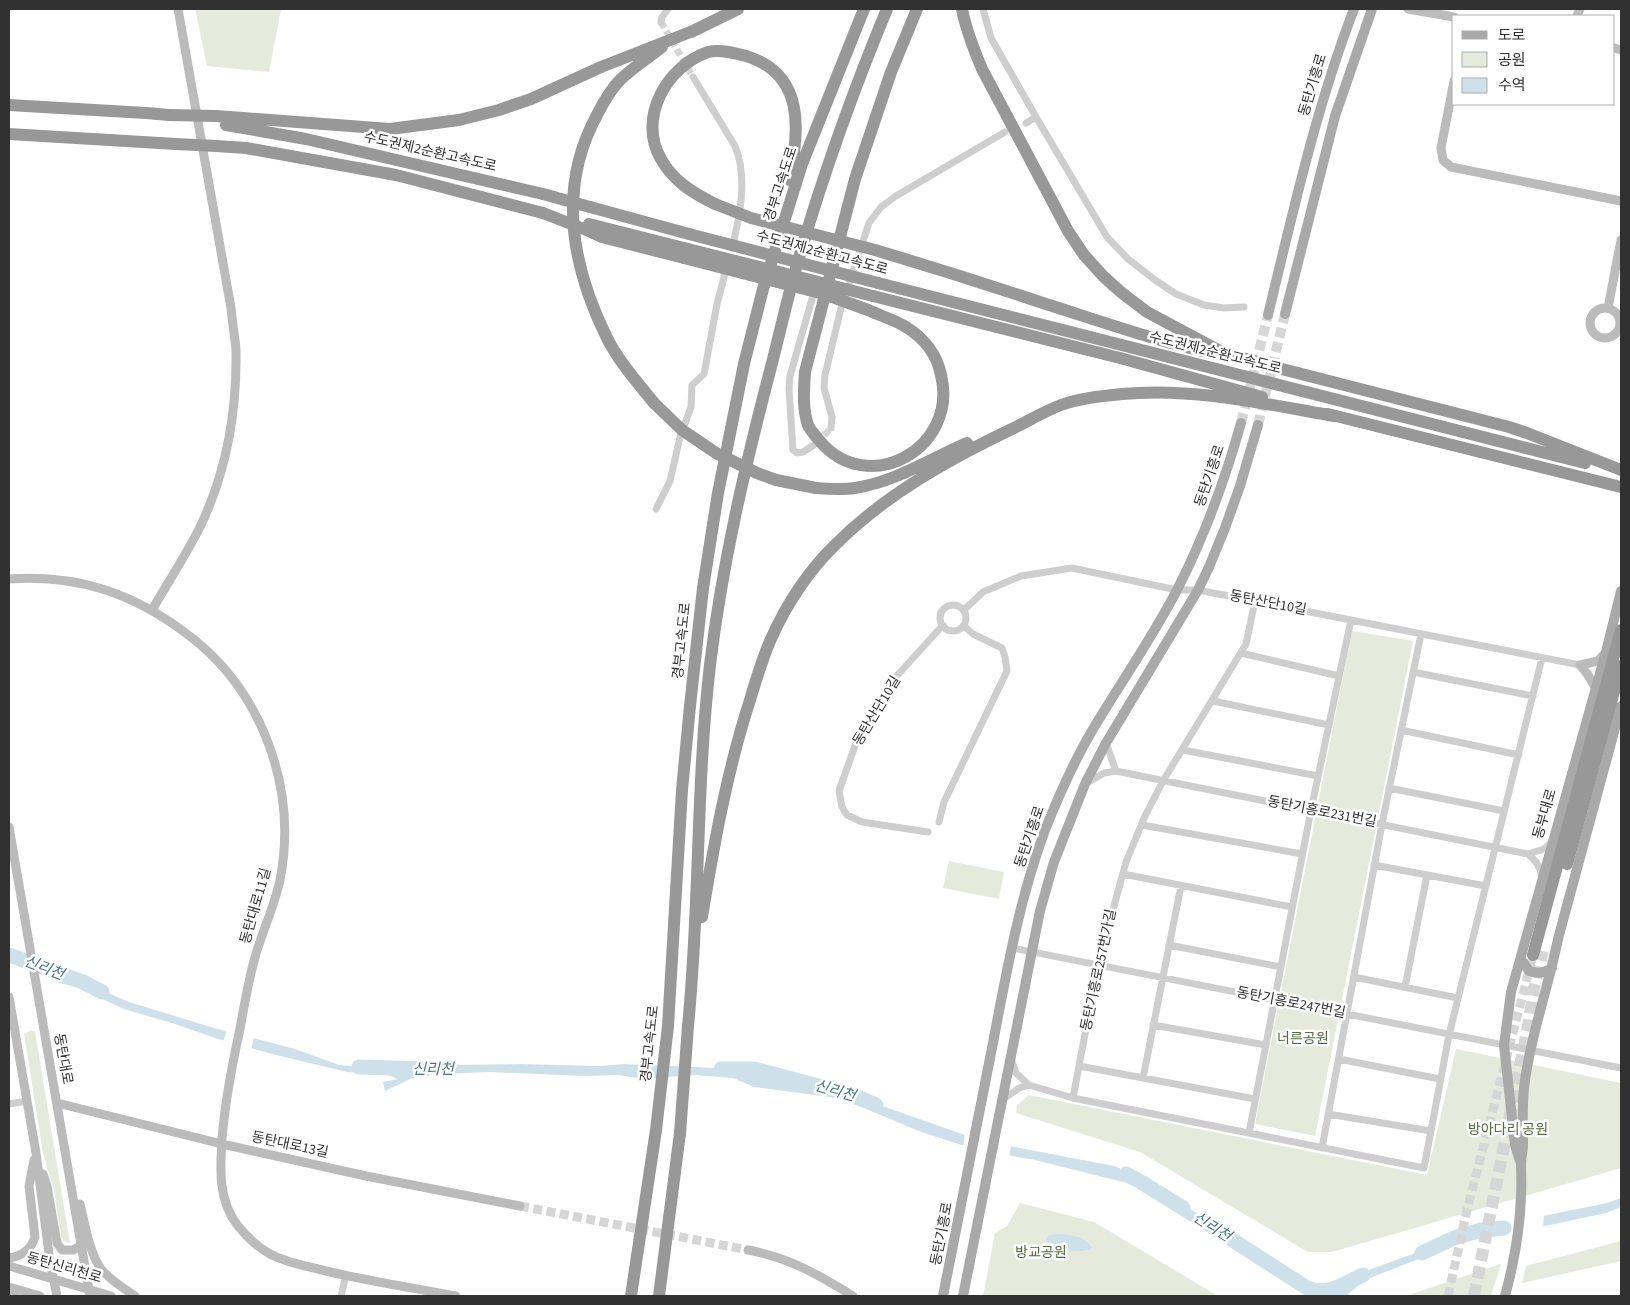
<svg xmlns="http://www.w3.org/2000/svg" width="1630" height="1305" viewBox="0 0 1630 1305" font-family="'Source Sans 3','Noto Sans KR',sans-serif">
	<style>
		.green { fill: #e5eadd }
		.water { fill: #cee1eb }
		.pier { fill: #fff }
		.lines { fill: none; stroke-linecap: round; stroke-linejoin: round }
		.river { stroke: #cee1eb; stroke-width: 15 }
		.street-tunnel { stroke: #d6d6d6; stroke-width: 7; stroke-dasharray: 7 3.5; stroke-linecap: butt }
		.secondary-tunnel { stroke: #d6d6d6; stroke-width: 9; stroke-dasharray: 9 4.5; stroke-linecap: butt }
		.primary-tunnel { stroke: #d6d6d6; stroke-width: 10; stroke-dasharray: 10 5; stroke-linecap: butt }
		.highway-tunnel { stroke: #d6d6d6; stroke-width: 12; stroke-dasharray: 12 6; stroke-linecap: butt }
		.street { stroke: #cecece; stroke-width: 7 }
		.secondary { stroke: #bbb; stroke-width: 9 }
		.primary { stroke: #a9a9a9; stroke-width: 10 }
		.highway { stroke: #989898; stroke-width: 12 }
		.highway-bridge { stroke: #989898; stroke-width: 12 }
		.labels { text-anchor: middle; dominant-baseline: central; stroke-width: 5; stroke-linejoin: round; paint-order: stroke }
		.street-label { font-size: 14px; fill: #313131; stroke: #fff }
		.park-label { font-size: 14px; fill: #576a41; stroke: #fff }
		.water-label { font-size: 15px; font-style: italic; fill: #44768f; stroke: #fff }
	</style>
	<rect width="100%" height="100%" fill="#fff"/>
	<path class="green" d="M195,9H281L269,72L207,66Z
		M1352,631L1413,641L1315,1136L1255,1124Z
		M949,861L1004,872L999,899L943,888Z
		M31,1030L35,1032L70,1243L64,1241L61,1236L54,1190L43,1153L24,1034Z
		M1456,1049L1621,1083V1168L1332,1252H1308L1140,1152L1016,1113L1017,1105L1029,1095L1427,1175Z
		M1020,1203L1094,1222L1218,1296H983L995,1233L1007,1226Z
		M1621,1241V1261L1522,1283L1526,1266Z
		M1501,1264L1491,1296H1406L1500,1264Z"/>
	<path class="water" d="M20,964L83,982L129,1002L214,1028L295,1049L339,1065L378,1068L408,1069L441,1065L521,1064L600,1066L624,1064L740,1069L768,1073L857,1097L979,1140L1114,1166L1139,1176L1143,1183L1168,1199L1175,1200L1213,1223L1269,1263L1279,1272L1282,1278L1319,1296H1308L1131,1184L1035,1160L977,1150L921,1132L864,1108L837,1098L754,1087L733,1078L695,1075L643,1079L618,1075L585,1076L489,1072L419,1075L385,1091L383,1082L398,1079L385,1074L347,1072L272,1054L215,1038L175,1024L124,1009L79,988L20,972Z
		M1621,1198V1207L1606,1213L1493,1237L1464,1241L1365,1280L1346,1296H1327L1358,1274L1418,1252L1498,1225L1607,1203Z
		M1054,1234C1067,1234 1086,1235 1092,1248C1081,1255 1055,1250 1046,1240L1048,1236Z"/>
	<path class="pier" d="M20,961L55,971L57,984L18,974L17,963Z
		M227,1029L254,1036L251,1051L223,1043Z
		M965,1133L982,1139L1011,1145L1009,1158L982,1153L980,1151L976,1152L963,1148Z
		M1544,1214L1543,1229L1496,1239L1498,1223Z"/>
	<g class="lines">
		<path class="river" d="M9,955L83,982L102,992
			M359,1067L426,1069
			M721,1069H754L856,1096L876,1105
			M1126,1174L1141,1182L1183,1208
			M1234,1241L1307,1288C1328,1297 1344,1283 1363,1275
			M1422,1253L1454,1238L1481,1230L1504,1228"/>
		<path class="street-tunnel" d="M661,22L693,77
			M817,443L831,428"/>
		<path class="secondary-tunnel" d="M520,1206L748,1250
			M1448,1296L1467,1210L1533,955"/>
		<path class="primary-tunnel" d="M1241,423L1268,315
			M1258,425L1285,314"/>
		<path class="highway-tunnel" d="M1474,1296L1528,1026L1534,988L1543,951"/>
		<path class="street" d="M983,9L991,38L1036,117L1026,123
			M661,22L662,17L668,9
			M693,77L735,146C748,178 740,216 732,248
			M1036,117L1107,237L1128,259L1155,280L1176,294L1204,305L1224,308L1244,307
			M812,299L790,376L789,389L793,450L797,453L803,452L817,443
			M831,428L832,417L824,388L825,375L841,308L869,223L881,207L896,196L1005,132
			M656,509L670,481L680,437L691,407L692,385L704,374L717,304L727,266
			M940 618a13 13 0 1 1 26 0a13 13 0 1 1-26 0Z
			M964,610L983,592L1021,576L1072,568L1177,590H1198L1580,665
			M1241,653L1339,676
			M1413,672L1533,696
			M1213,701L1329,725
			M1401,730L1519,755
			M1183,750L1318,776
			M1116,771L1528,854
			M1087,783L1104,773L1116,771L1106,743
			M1389,788L1504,811
			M939,822L944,802L1007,671L1005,657L1002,648L973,634L964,626
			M1142,825L1302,854
			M928,832L862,822L847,815L842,807L839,791L856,743L894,679L943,625
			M1374,865L1486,886
			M1123,874L1292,907
			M1542,877C1540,866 1536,861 1528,854L1544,849L1553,841
			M1169,945L1281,967
			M1012,948L1621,1068
			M1354,977L1458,998
			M1405,987L1427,875
			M1153,1025L1266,1045
			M1339,1059L1440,1079
			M1079,1066L1255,1099
			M1143,1078L1181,886
			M1029,1085L1073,1098L1424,1168L1449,1035L1542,658
			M1073,1098L1098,965L1126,862L1145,816L1163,781L1246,644L1255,601
			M1002,1100L1019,1088L1029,1085L1016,1073L1011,1059
			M9,1104L27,1101
			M1328,1114L1431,1131
			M1249,1133L1311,810L1351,620
			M1322,1148L1382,824L1421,634
			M341,1296L346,1275"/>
		<path class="secondary" d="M1408,9L1454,17
			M1577,16L1580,9
			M1614,48L1621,50
			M1454,81L1441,148L1443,160L1451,167L1621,201
			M1590 323a15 15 0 1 1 30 0a15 15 0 1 1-30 0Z
			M1608,308L1621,240
			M9,579C77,574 133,593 187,634C262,690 298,788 280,880C274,908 261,934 254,961C248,983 244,1006 240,1029C232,1065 225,1102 222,1139C220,1169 218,1201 238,1226C247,1237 257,1247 270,1254C287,1263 307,1266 326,1271C369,1281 413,1288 456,1296
			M152,610C167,584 184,558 198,531C226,475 237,412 236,350C235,336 232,322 231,308L178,9
			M1596,689L1588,675L1580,665L1598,661L1606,652
			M9,827L90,1296
			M9,997L36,1153L50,1262L57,1296
			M57,1103L222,1144L366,1176L520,1206
			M43,1174L47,1186L57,1243L62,1250H73L82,1245
			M80,1204C85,1224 89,1252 101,1269C110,1280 123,1288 135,1296
			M748,1250C790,1258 817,1274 853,1296
			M9,1258C22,1256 31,1250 35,1237L29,1186L34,1160
			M9,1266L111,1296
			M9,1287L40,1296
			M9,1292L15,1296"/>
		<path class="primary" d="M1285,314L1335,116L1372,9
			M1268,315C1293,212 1316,108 1354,9
			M1521,959L1529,971C1539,974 1544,973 1552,968
			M1520,1161L1515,1145L1504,1045L1511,992L1606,652L1621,591
			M943,1296C960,1214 976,1131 992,1048C1006,975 1019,900 1045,830C1059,795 1074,761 1093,729C1121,682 1153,637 1178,588C1205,535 1225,480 1241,423
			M963,1296L1040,911L1054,862L1085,784L1106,743L1198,590L1209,567L1225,528L1240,486L1258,425
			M1505,1296C1514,1263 1520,1229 1521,1195C1522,1184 1521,1174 1521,1164C1521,1158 1523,1151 1523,1145C1523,1126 1522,1107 1524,1088C1530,1037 1548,989 1558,939L1621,706"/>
		<path class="highway" d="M962,9C966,30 974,50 982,69L1068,231L1084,255L1104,277L1122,293L1147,312L1220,351L1266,365L1509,427L1527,433L1621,470
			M691,32L738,9
			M9,105L146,113L169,115
			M216,116L390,129L459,120L499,110L531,99L601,67L698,29
			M226,125L306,139L543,194
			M9,134L176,144
			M216,146L246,148L396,175L543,213
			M715,204C693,193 673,181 661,159C637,118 667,66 708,52C720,49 735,53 746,56C805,74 800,131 789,180
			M590,207L689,234
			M589,224L688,249
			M589,231L602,237L684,258
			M875,250C932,267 989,285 1046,304C1103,322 1159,342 1217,354
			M878,283L1585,463
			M873,296L1120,358L1262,397
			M868,310C881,316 895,320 906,327C924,338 937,355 941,375C959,449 867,499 819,440C815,435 810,430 808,425C802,407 804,390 805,372L855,179L891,72L917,9
			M654,403C638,383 619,362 607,338C572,267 557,188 597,115C603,103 610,90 620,80C632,68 648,58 662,47
			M1328,414L1621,487
			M816,488C829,489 842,490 855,488C895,482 930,459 967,443
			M1567,864L1621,666
			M702,917C714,844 727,771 750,700C756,680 762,660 770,641C786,605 808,571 836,544C886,494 951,458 1014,428C1030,420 1045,411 1061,405C1080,398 1102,396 1122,394C1191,387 1266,404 1334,416
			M1533,955L1621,630
			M688,1026C700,906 696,785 710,665C722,565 745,466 771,367C780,332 788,296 798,261C823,175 853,91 887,9
			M631,1296L656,1130L668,1026L682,790L690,706L703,588L718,493L744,364L763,289L802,164L864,9
			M659,1296L680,1133"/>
		<path class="highway-bridge" d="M169,115L216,116
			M176,144L216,146
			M543,194L590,207
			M715,204L751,218L875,250
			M543,213L589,231
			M689,234L878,283
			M688,249L873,296
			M684,258L824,294L868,310
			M654,403L682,430L716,453L757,473L776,480L816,488
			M680,1133L688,1026"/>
	</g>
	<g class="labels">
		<g class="street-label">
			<text transform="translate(1313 85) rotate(-73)">동탄기흥로</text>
			<text transform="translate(430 152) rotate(13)">수도권제2순환고속도로</text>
			<text transform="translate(781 184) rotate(-72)">경부고속도로</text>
			<text transform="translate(822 253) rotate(15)">수도권제2순환고속도로</text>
			<text transform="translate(1215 353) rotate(14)">수도권제2순환고속도로</text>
			<text transform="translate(1210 476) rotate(-71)">동탄기흥로</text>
			<text transform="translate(1268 603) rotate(11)">동탄산단10길</text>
			<text transform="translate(682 641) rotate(-84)">경부고속도로</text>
			<text transform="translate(877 711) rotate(-59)">동탄산단10길</text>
			<text transform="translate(1322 812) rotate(11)">동탄기흥로231번길</text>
			<text transform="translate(1545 814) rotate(-74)">동부대로</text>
			<text transform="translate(1030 837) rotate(-71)">동탄기흥로</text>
			<text transform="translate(256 906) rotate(-74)">동탄대로11길</text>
			<text transform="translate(1099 970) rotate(-78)">동탄기흥로257번가길</text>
			<text transform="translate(1291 1003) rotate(11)">동탄기흥로247번길</text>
			<text transform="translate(650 1044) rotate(-84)">경부고속도로</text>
			<text transform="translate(63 1059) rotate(80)">동탄대로</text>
			<text transform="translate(290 1145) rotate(12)">동탄대로13길</text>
			<text transform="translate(942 1234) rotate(-79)">동탄기흥로</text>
			<text transform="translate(64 1268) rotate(16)">동탄신리천로</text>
		</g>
		<g class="park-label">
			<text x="1303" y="1039">너른공원</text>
			<text x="1508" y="1130">방아다리 공원</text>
			<text x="1041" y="1253">방교공원</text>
		</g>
		<g class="water-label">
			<text transform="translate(44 968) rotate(21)">신리천</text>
			<text x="433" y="1069">신리천</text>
			<text transform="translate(835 1091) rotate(16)">신리천</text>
			<text transform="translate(1212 1227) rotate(32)">신리천</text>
		</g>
	</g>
	<rect width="1630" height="1305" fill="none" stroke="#313131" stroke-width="20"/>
	<rect x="1452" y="15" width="162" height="90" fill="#ffffff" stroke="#adadad"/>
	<rect x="1462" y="31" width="25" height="8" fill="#a9a9a9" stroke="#adadad"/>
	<text x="1498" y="40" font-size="15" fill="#313131">도로</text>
	<rect x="1462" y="52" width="25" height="15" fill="#e5eadd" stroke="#adadad"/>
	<text x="1498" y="65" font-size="15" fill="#313131">공원</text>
	<rect x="1462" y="78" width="25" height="15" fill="#cee1eb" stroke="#adadad"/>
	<text x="1498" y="90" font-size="15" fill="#313131">수역</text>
</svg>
